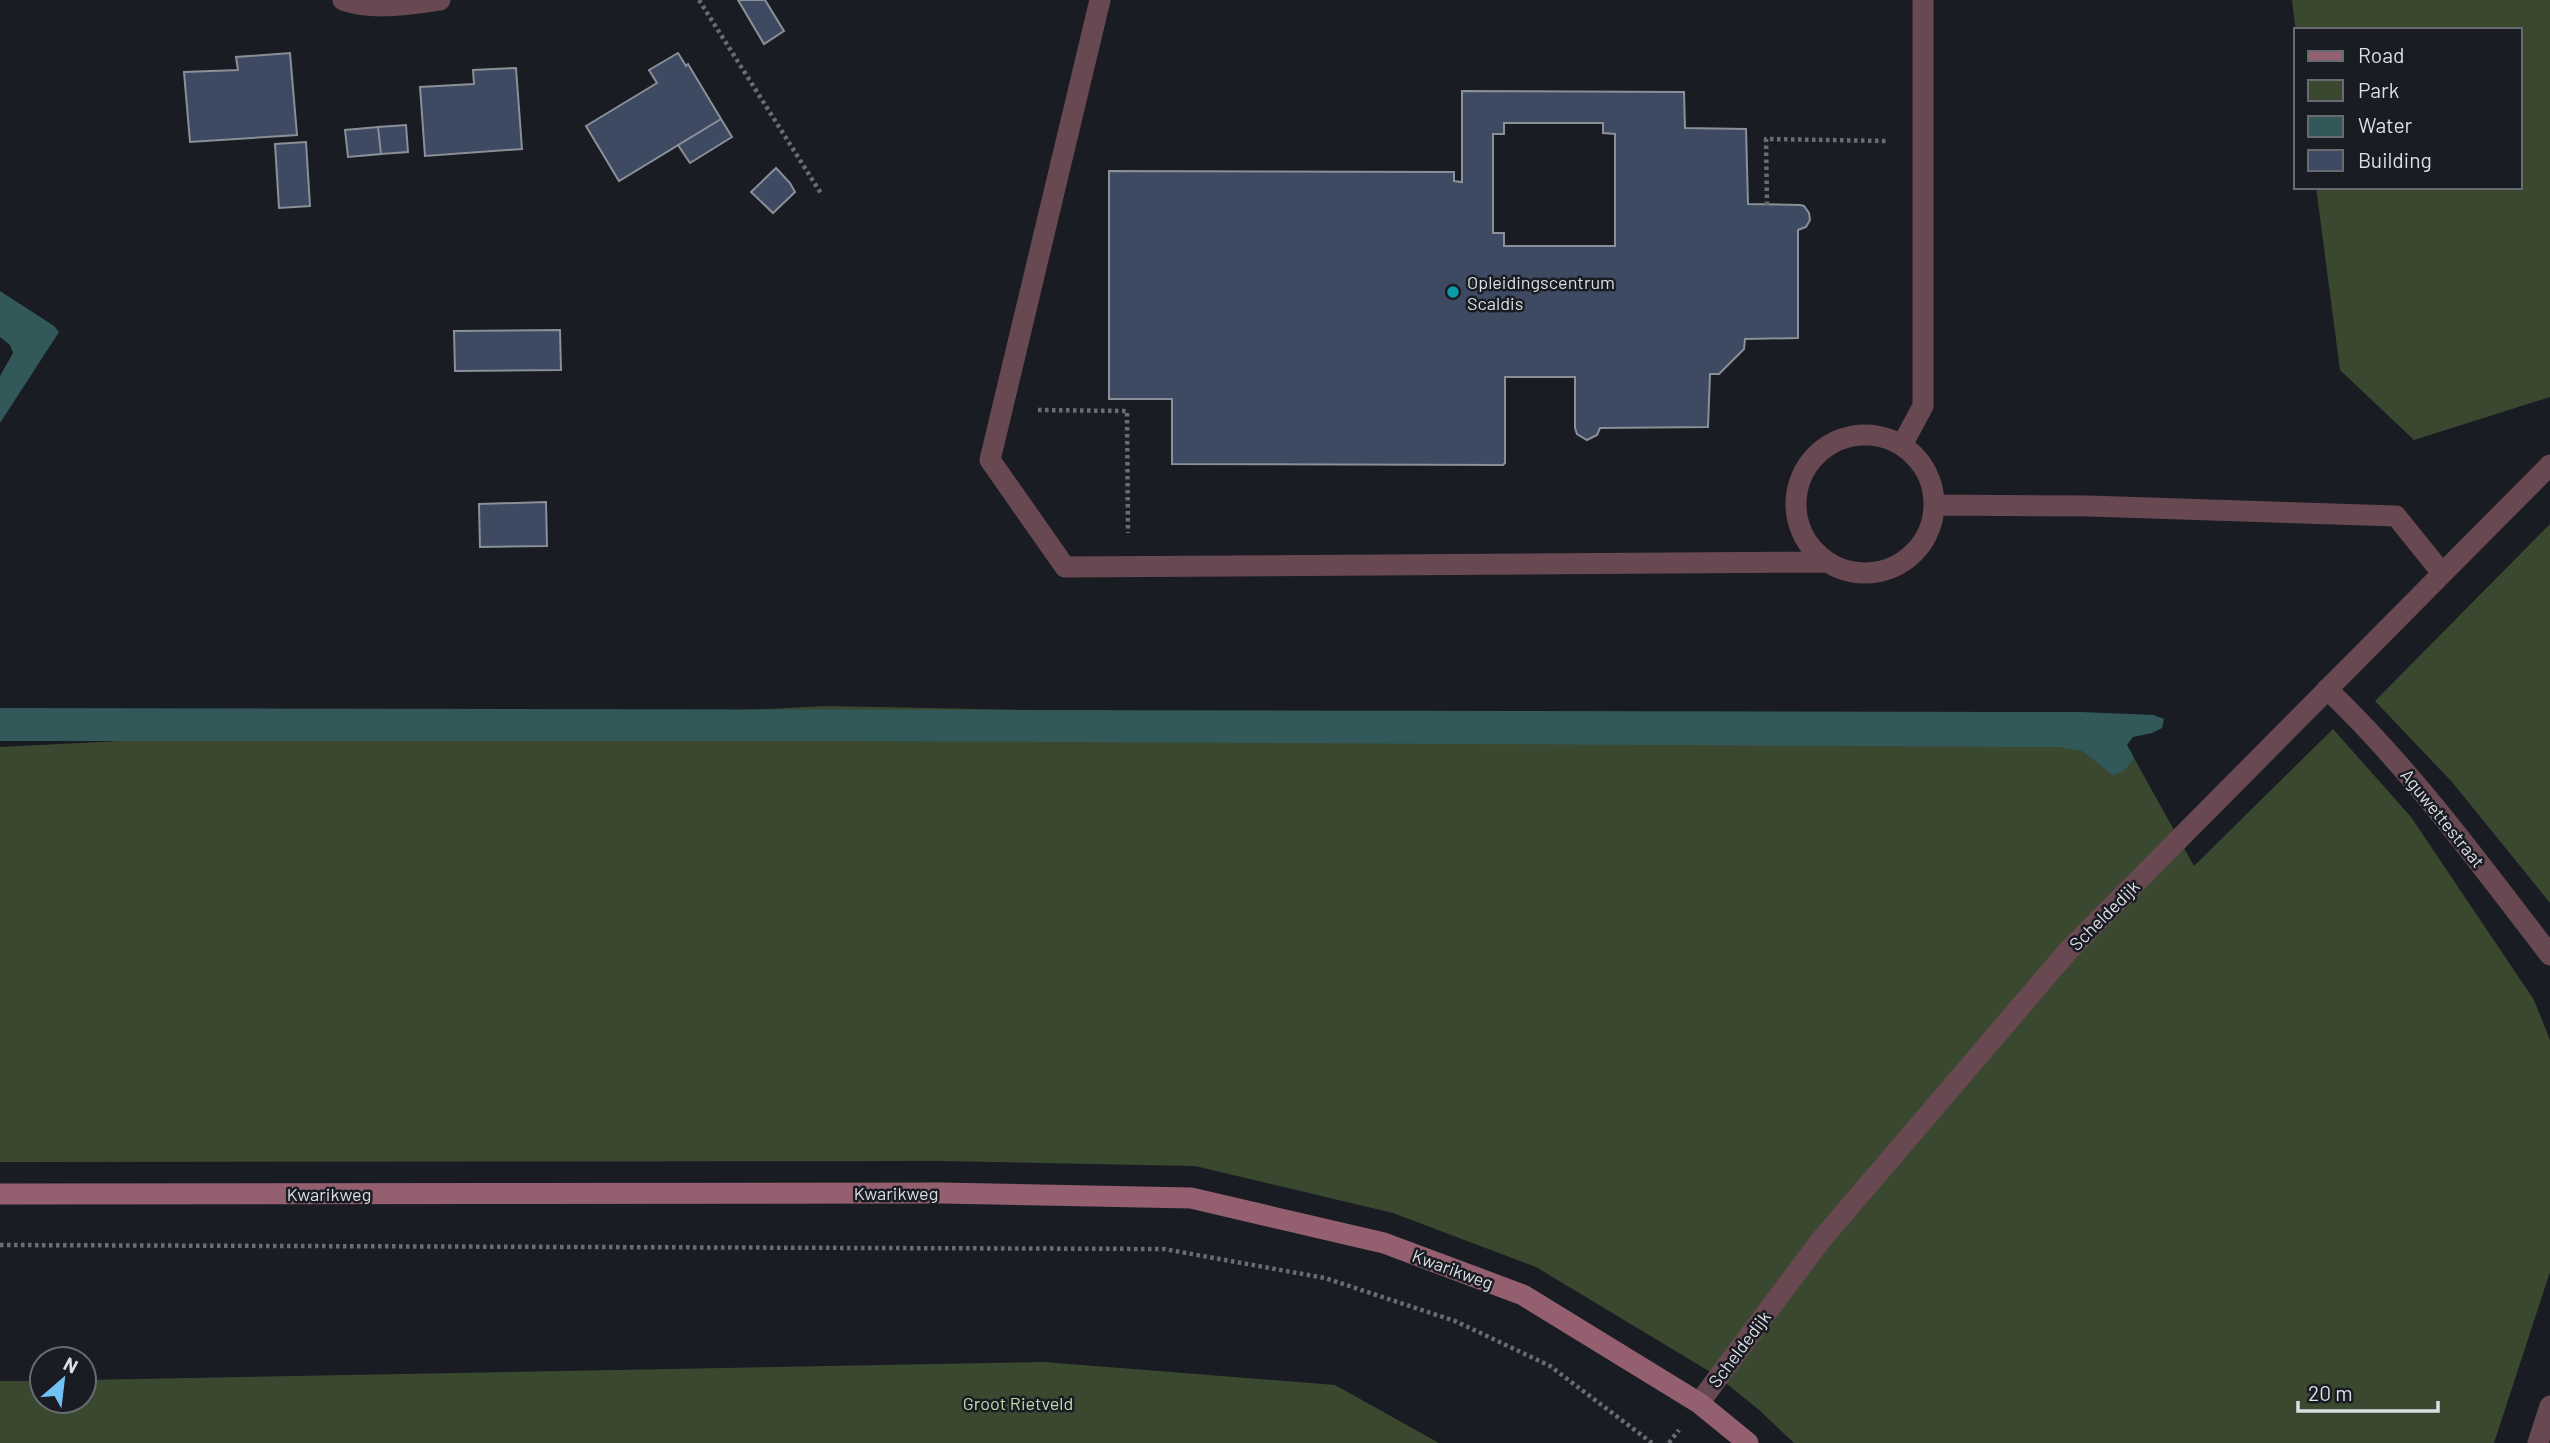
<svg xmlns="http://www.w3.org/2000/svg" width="2550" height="1443" viewBox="0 0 2550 1443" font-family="Barlow,sans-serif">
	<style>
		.green { fill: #3b4830 }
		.water { fill: #32585a }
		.building { fill: #3e4a62; stroke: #8b8f97; stroke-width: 2; fill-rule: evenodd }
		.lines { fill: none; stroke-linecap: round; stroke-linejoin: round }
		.path { stroke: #696c71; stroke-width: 4.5; stroke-dasharray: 3.5 3.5; stroke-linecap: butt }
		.lane { stroke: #684851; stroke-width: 21 }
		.street { stroke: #684851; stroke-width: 21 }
		.secondary { stroke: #946070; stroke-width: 21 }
		.culture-dot { fill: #0f9aa8; stroke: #191c22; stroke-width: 2.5 }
		.labels { text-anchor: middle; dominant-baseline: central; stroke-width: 5; stroke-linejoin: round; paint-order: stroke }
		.poi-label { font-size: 18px; fill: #dddfe4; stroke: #191c22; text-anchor: start }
		.street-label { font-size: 18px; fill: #dddfe4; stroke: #191c22 }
		.park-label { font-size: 18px; fill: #c1dcaa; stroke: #191c22 }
	</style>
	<rect width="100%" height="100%" fill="#191c22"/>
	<path class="green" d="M2292,0H2550V397L2414,440L2340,370L2316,187H2520V30H2296V33Z
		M2550,524V903L2452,782L2375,701Z
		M826,706L2119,731L2194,866L2333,729L2411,817L2534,1000L2550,1040V1272L2494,1443H1794L1758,1409L1717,1376L1536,1267L1393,1213L1195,1166L941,1161L0,1162V747Z
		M1044,1362L1335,1385L1439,1443H0V1381H42V1401H84V1380Z"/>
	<path class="water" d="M0,291L54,326L59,332L0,423V376L13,353L10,345L0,337Z
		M0,708L2081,712L2154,715L2164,719L2162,728L2152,733L2133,737L2127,745L2134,758L2124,771L2113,775L2082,751L2059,747L855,741H0Z"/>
	<path class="building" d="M738,0H765L784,31L764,44Z
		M290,53L297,135L190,142L184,72L238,70L236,57Z
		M678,53L686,66L688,64L721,119L619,181L586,126L657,83L649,70Z
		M516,68L522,149L425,156L420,87L474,84L473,70Z
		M1462,91L1684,92L1685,128L1746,129L1748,204L1800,205L1804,206L1809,213L1810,220L1806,227L1798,230V338L1745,339L1744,349L1719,374H1710L1708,427L1600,428L1597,435L1587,440L1577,434L1575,428V377H1505V463L1503,465L1172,464V399H1109V171L1454,172V181L1462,182ZM1504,123H1603V133L1615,134V246H1504V233H1493V134H1504Z
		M721,119L732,137L690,163L678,145Z
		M406,125L408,152L381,154L378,127Z
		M378,127L381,154L348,157L345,130Z
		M306,142L310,206L279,208L275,144Z
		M776,168L790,183L795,192L773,213L751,192Z
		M560,330L561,370L455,371L454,331Z
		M546,502L547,546L480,547L479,504Z"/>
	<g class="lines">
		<path class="path" d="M699,0L822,195
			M1767,205L1766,139L1888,141
			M1038,410L1127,411L1128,533
			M0,1245L1164,1249L1325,1278L1455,1321L1550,1366L1652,1443
			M1669,1443L1679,1430"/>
		<path class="lane" d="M1100,0L990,460L1065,567L1827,562
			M1796 504a69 69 0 1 1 138 0a69 69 0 1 1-138 0Z
			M1902,445L1923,406V0
			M1934,505L2089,506L2396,516L2442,573"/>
		<path class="street" d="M343,0C374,11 408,4 440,0
			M2327,689C2411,769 2479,863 2550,955
			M1699,1403L1821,1240L2068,951L2550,465
			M2538,1443L2550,1406"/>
		<path class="secondary" d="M0,1194L941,1193L1191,1198L1384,1243L1523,1295L1699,1403L1748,1443"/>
	</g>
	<circle class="culture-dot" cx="1453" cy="292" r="7"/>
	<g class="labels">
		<g class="poi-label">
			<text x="1467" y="282">Opleidingscentrum<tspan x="1467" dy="21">Scaldis</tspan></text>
		</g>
		<g class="street-label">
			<text transform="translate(2443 818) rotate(51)">Aguwettestraat</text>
			<text transform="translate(2104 915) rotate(-45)">Scheldedijk</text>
			<text x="896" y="1193">Kwarikweg</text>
			<text x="329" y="1194">Kwarikweg</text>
			<text transform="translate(1453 1269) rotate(20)">Kwarikweg</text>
			<text transform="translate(1739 1349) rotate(-53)">Scheldedijk</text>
		</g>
		<g class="park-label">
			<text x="1018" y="1403">Groot Rietveld</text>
		</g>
	</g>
	<rect x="2294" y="28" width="228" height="161" fill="#191c22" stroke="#676a70" stroke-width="2"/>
	<rect x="2308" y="51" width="35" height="10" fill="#946070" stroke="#676a70" stroke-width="2"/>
	<text x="2358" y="63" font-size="21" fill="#dddfe4">Road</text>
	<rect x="2308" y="80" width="35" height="21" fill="#3b4830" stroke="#676a70" stroke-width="2"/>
	<text x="2358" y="98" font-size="21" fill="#dddfe4">Park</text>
	<rect x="2308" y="116" width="35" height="21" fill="#32585a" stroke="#676a70" stroke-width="2"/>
	<text x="2358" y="133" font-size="21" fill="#dddfe4">Water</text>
	<rect x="2308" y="150" width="35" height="21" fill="#3e4a62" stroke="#676a70" stroke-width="2"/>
	<text x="2358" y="168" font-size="21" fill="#dddfe4">Building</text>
	<g transform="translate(63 1380) rotate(28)"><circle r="33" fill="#191c22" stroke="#676a70" stroke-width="2"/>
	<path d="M0-5L12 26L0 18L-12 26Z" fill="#71c1f5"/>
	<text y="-10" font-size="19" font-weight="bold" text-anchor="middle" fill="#dddfe4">N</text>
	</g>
	<path d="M2298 1401v10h140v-10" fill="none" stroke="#dddfe4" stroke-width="3.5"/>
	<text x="2308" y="1401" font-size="21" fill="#dddfe4" stroke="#191c22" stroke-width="5" paint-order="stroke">20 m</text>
</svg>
